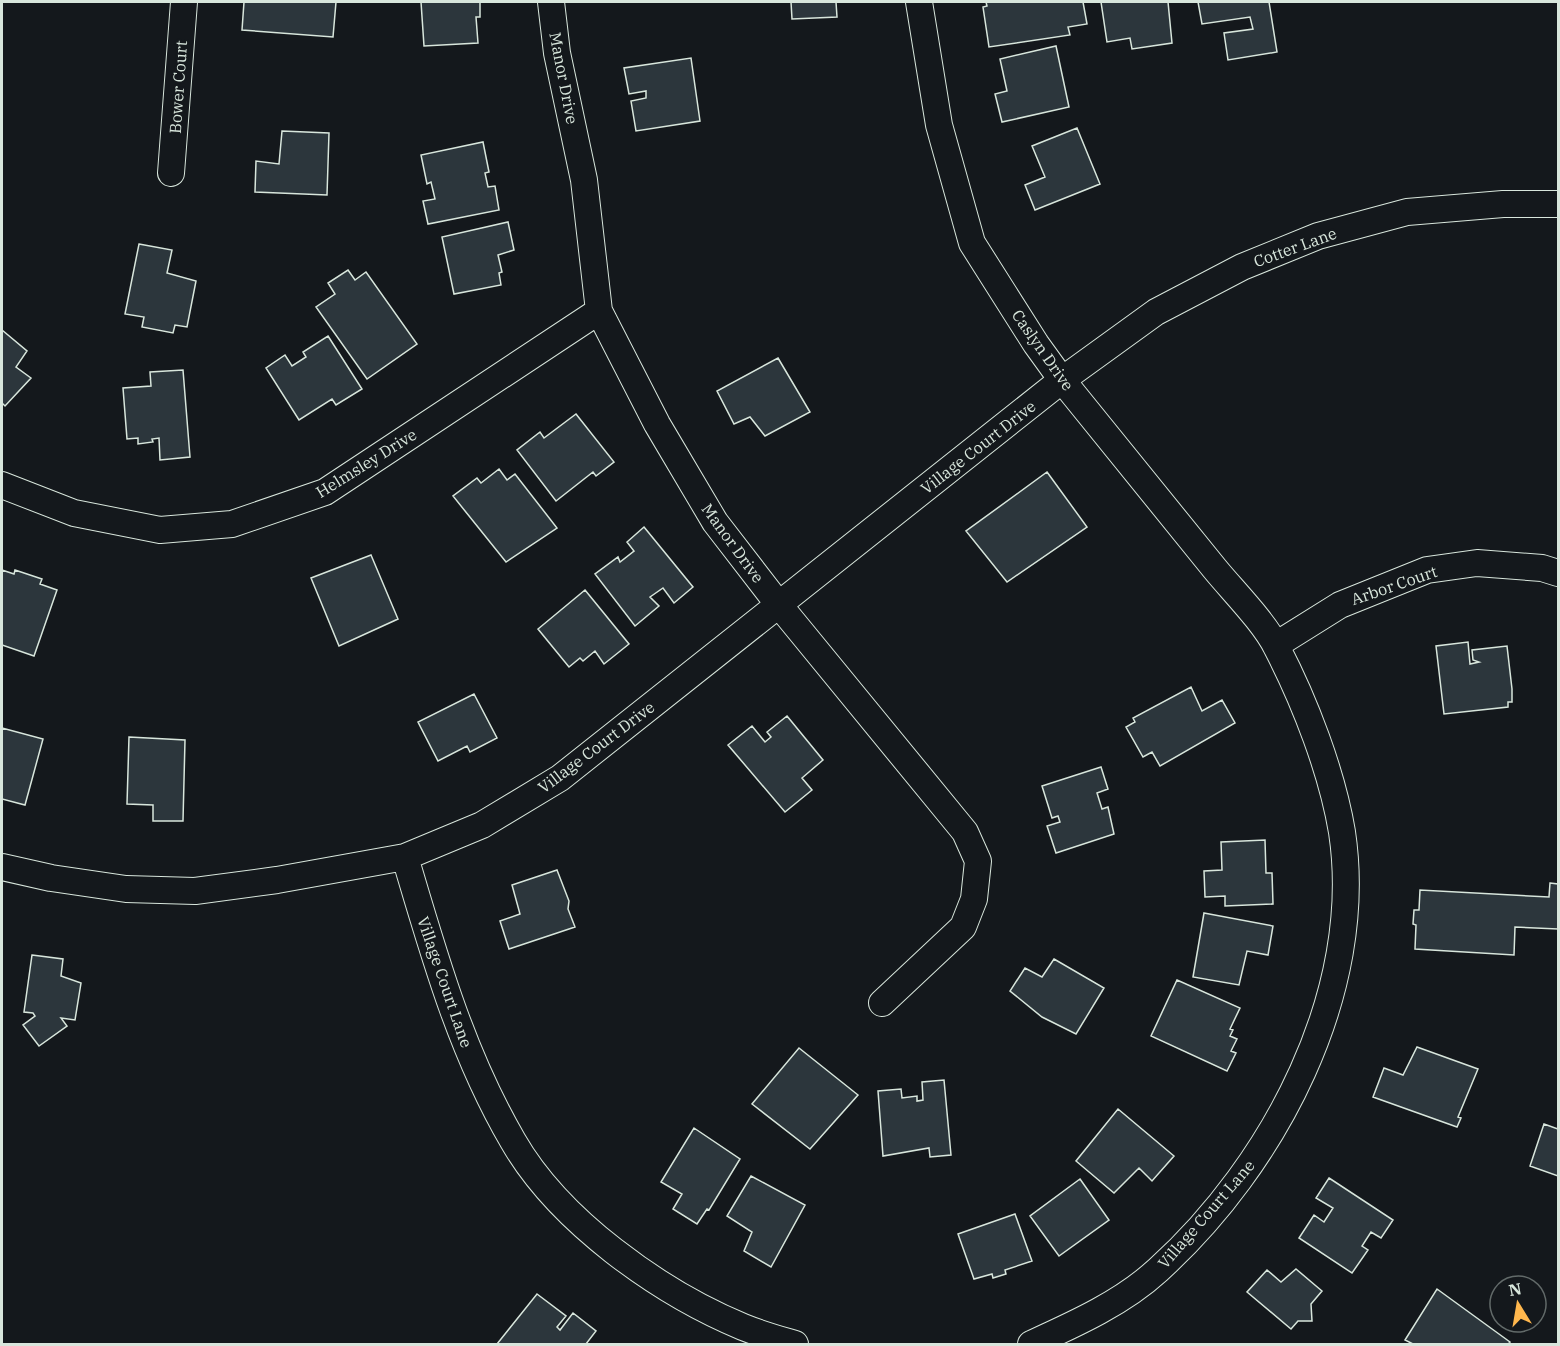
<svg xmlns="http://www.w3.org/2000/svg" width="1560" height="1346" viewBox="0 0 1560 1346" font-family="'IBM Plex Serif',serif">
	<style>
		.building { fill: #2c363c; stroke: #d8e6dc; stroke-width: 1.5 }
		.lines { fill: none; stroke-linecap: round; stroke-linejoin: round }
		.street-casing { stroke: #d8e6dc; stroke-width: 28 }
		.street { stroke: #14181c; stroke-width: 26 }
		.labels { text-anchor: middle; dominant-baseline: central; stroke-width: 4.5; stroke-linejoin: round; paint-order: stroke }
		.street-label { font-size: 16px; fill: #d8e6dc; stroke: #14181c }
	</style>
	<rect width="100%" height="100%" fill="#14181c"/>
	<path class="building" d="M244,2H336L333,37L242,30Z
		M421,2H480V17H476L478,43L424,46Z
		M791,2H836L837,17L792,19Z
		M986,2H1083L1087,24L1068,27L1070,35L989,47L983,7L987,6Z
		M1101,2H1168L1172,43L1132,49L1130,38L1107,42Z
		M1198,2H1269L1277,52L1228,60L1224,33L1253,29L1250,17L1202,24Z
		M1056,46L1069,107L1002,122L995,94L1007,91L1000,59Z
		M691,58L700,121L636,131L631,101L646,98V91L629,94L624,68Z
		M1077,128L1100,184L1035,210L1025,185L1045,177L1032,146Z
		M282,131L329,133L327,195L255,192L256,161L279,164Z
		M483,142L489,172L485,173L488,187L495,186L499,210L428,224L423,201L435,199L431,182L427,184L421,155Z
		M508,222L514,250L498,255L502,272L499,273L501,285L454,294L442,237Z
		M139,244L172,250L167,273L196,281L187,327L175,325L173,333L142,327L144,317L125,314Z
		M348,270L355,280L366,272L417,344L367,379L316,307L335,294L328,283Z
		M2,330L27,351L16,367L31,378L5,406L2,403Z
		M328,336L362,389L336,405L332,399L299,420L266,368L285,355L292,366L306,357L303,352Z
		M778,358L810,412L765,436L750,417L734,424L717,391Z
		M183,370L190,457L160,460L159,438L152,439L153,442L138,444V438L127,439L123,388L151,386L150,372Z
		M576,414L614,462L596,476L593,472L556,501L517,450L540,432L544,438Z
		M499,469L507,480L515,474L557,528L506,562L453,496L477,478L481,483Z
		M1047,472L1087,527L1007,582L966,531Z
		M644,527L693,587L674,603L663,588L650,597L659,606L635,626L595,574L618,557L620,562L634,551L627,542Z
		M371,555L398,619L339,646L311,578Z
		M2,570L14,574L15,570L42,579L40,584L57,590L34,656L2,645Z
		M585,590L629,644L604,664L595,651L583,661L580,658L569,667L538,629Z
		M1468,642L1470,664L1479,662L1473,660L1472,650L1507,646L1512,689V702H1508V707L1444,714L1436,646Z
		M1191,687L1202,711L1222,700L1235,723L1160,766L1152,752L1143,757L1126,727L1135,722L1133,718Z
		M474,694L497,738L470,752L467,746L438,761L418,722Z
		M787,716L823,760L802,778L812,790L785,812L728,745L752,726L765,742L771,737L767,732Z
		M2,728L43,739L25,805L2,799Z
		M129,737L185,740L183,821H153V805L127,804Z
		M1101,767L1108,789L1097,793L1102,809L1108,807L1114,834L1056,853L1047,826L1060,822L1058,816L1052,818L1042,786Z
		M1265,840L1266,873H1272L1273,904L1225,906V896L1205,897L1204,871L1222,870L1221,842Z
		M557,870L569,901L568,909L575,927L509,949L500,921L520,914L512,885Z
		M1550,883L1558,884V929L1515,927L1514,955L1415,949L1416,925L1413,924L1414,910H1419L1420,890L1549,897Z
		M1204,913L1273,926L1268,955L1247,951L1239,985L1193,977Z
		M32,955L63,959L61,976L81,983L75,1020L61,1018L67,1026L39,1046L23,1025L35,1016L33,1013L24,1012Z
		M1054,959L1104,988L1076,1034L1042,1017L1010,991L1025,968L1042,977Z
		M1177,980L1240,1008L1230,1029L1233,1030L1230,1036L1237,1039L1231,1051L1236,1053L1227,1071L1151,1036Z
		M1417,1047L1478,1069L1458,1117L1461,1118L1457,1127L1373,1097L1384,1068L1403,1075Z
		M799,1048L858,1095L810,1149L752,1104Z
		M944,1080L951,1155L930,1157L929,1148L883,1156L878,1091L901,1089L902,1098L917,1096V1101L923,1100L922,1082Z
		M1118,1109L1174,1156L1152,1181L1139,1168L1114,1193L1076,1161Z
		M1544,1124L1558,1129V1176L1530,1166Z
		M694,1128L740,1159L709,1210L707,1209L697,1224L673,1209L682,1194L661,1182Z
		M751,1176L805,1205L771,1267L744,1251L752,1232L727,1216Z
		M1329,1178L1393,1220L1381,1238L1371,1232L1362,1246L1368,1250L1352,1273L1299,1238L1314,1215L1324,1222L1333,1208L1316,1198Z
		M1080,1179L1109,1220L1059,1256L1030,1216Z
		M1015,1214L1032,1261L1005,1270L1006,1274L993,1278L992,1274L974,1279L958,1234Z
		M1296,1269L1322,1291L1311,1304L1312,1321H1298L1291,1329L1247,1292L1267,1270L1281,1282Z
		M1437,1289L1510,1342L1508,1344H1413L1405,1340Z
		M537,1294L566,1316L557,1327L560,1330L573,1313L596,1331L586,1344H497Z"/>
	<g class="lines">
		<g class="street-casing">
			<path id="street" d="M551,2L557,53L584,180L599,311L657,424L715,522L779,605L965,832L978,861L974,899L963,927L882,1003
				M919,2L939,125L972,243L1036,344L1062,380C1113,443 1164,506 1215,569C1233,591 1265,623 1277,648C1305,702 1332,772 1342,832C1366,992 1274,1165 1158,1270C1122,1303 1075,1324 1031,1344
				M171,173L184,2
				M2,485L74,513L160,530L232,524L325,492L599,311
				M1276,645L1340,605L1427,570L1477,563L1542,568L1558,573
				M405,857C434,955 461,1052 513,1141C559,1221 659,1292 743,1327C760,1334 778,1339 795,1344
				M2,867L51,878L126,889L195,891L277,880L405,857L482,825L560,778L1062,380L1156,312L1242,267L1318,236L1407,212L1503,204H1558"/>
		</g>
		<use href="#street" class="street"/>
	</g>
	<g class="labels">
		<g class="street-label">
			<text transform="translate(564 78) rotate(79)">Manor Drive</text>
			<text transform="translate(178 87) rotate(-86)">Bower Court</text>
			<text transform="translate(1295 247) rotate(-20)">Cotter Lane</text>
			<text transform="translate(1043 350) rotate(55)">Caslyn Drive</text>
			<text transform="translate(978 447) rotate(-38)">Village Court Drive</text>
			<text transform="translate(366 463) rotate(-32)">Helmsley Drive</text>
			<text transform="translate(733 543) rotate(54)">Manor Drive</text>
			<text transform="translate(1394 585) rotate(-19)">Arbor Court</text>
			<text transform="translate(596 747) rotate(-37)">Village Court Drive</text>
			<text transform="translate(445 982) rotate(71)">Village Court Lane</text>
			<text transform="translate(1206 1214) rotate(-49)">Village Court Lane</text>
		</g>
	</g>
	<rect width="1560" height="1346" fill="none" stroke="#d8e6dc" stroke-width="6"/>
	<g transform="translate(1518 1304) rotate(349)"><circle r="28" fill="#14181c" stroke="#626a69" stroke-width="1.5"/>
	<path d="M0-4.5L10 22L0 15L-10 22Z" fill="#ffb74d"/>
	<text y="-9" font-size="16" font-weight="bold" text-anchor="middle" fill="#d8e6dc">N</text>
	</g>
</svg>
